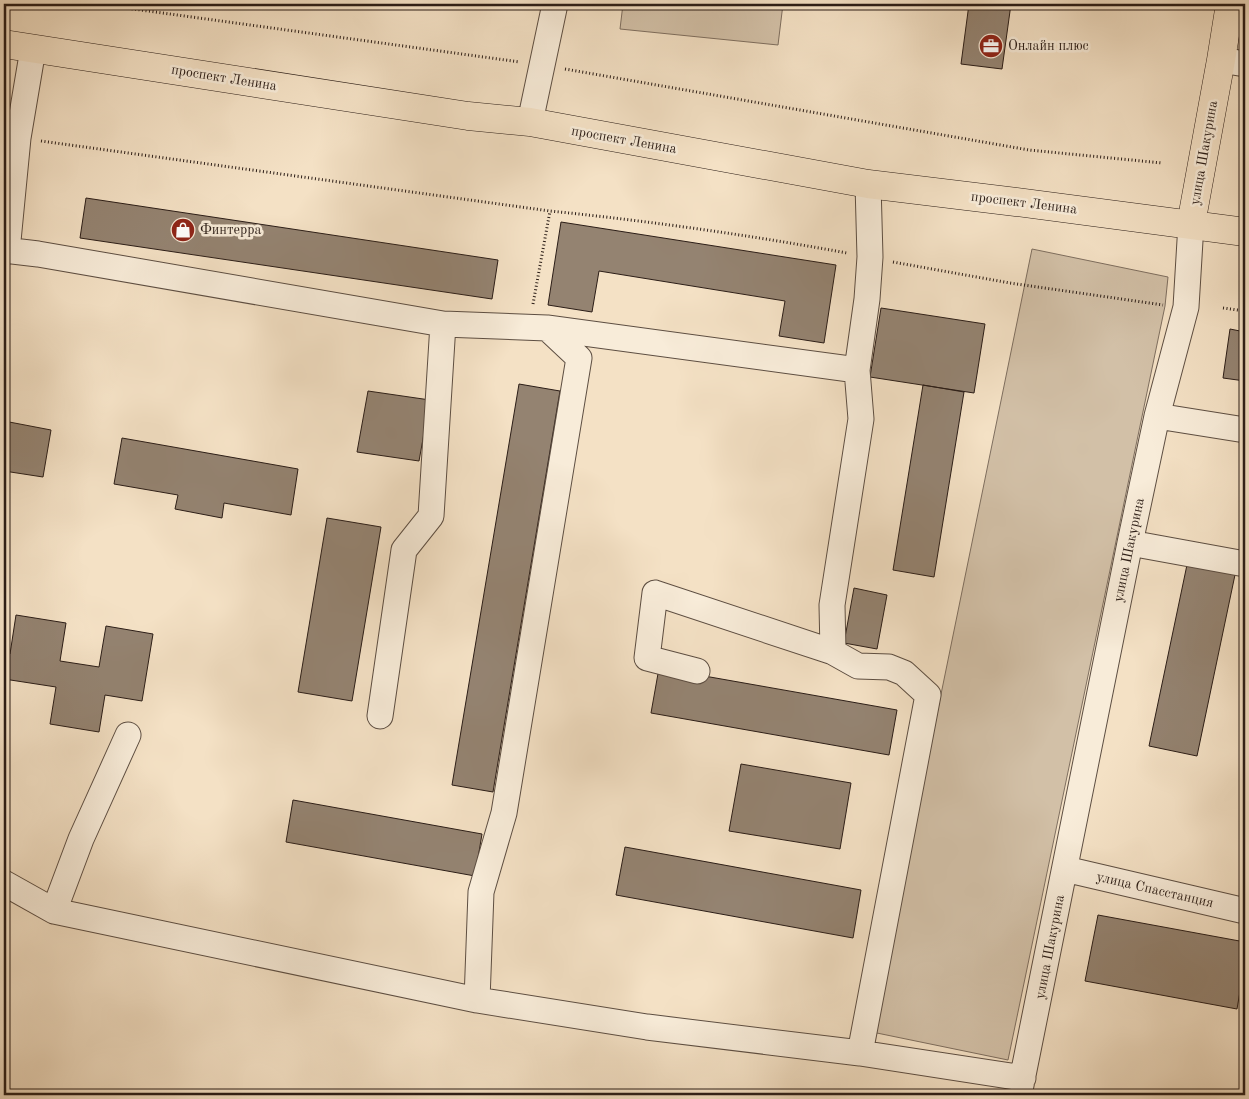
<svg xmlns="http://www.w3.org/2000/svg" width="1249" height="1099" viewBox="0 0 1249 1099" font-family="'Old Standard TT',serif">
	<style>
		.green { fill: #d2c0a7; stroke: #7e6e5f }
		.building { fill: #948371; stroke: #2b1d17 }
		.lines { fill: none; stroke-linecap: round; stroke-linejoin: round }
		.minor-casing { stroke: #5d4e42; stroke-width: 27 }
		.major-casing { stroke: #2b1d17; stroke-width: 29 }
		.path { stroke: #2b1d17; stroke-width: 3; stroke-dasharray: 1 2.5; stroke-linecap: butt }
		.minor { stroke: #f8ecd9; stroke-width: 25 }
		.major { stroke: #f4e1c5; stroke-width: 28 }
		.labels { text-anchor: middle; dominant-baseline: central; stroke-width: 5; stroke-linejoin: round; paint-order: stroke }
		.poi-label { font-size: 14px; fill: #2b1d17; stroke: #f8ecd9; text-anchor: start }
		.street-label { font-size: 14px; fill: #2b1d17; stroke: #f8ecd9 }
	</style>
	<rect width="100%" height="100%" fill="#f4e1c5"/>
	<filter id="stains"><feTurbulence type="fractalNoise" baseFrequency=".004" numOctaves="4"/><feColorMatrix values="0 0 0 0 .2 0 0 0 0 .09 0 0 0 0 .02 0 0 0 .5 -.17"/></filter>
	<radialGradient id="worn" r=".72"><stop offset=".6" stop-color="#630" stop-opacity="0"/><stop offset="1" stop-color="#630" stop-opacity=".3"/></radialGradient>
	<path class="green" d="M623,4H783L778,45L620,29Z
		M1032,249L1168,277L1165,306L1008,1060L872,1032Z"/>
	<path class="building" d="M969,4H1011L1002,69L961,64Z
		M86,198L498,260L492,299L80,238Z
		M561,222L836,265L824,343L779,336L785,301L599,271L592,312L548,305Z
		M881,308L985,324L974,393L870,377Z
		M1230,329L1245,332V381L1223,378Z
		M519,384L560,391L493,792L452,785Z
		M923,385L964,392L934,577L893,570Z
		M368,391L430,400L419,461L357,452Z
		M4,421L51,430L43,477L4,471Z
		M122,438L298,469L291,515L224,503L222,518L175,509L178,495L114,484Z
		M327,518L381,527L352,701L298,692Z
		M1188,560L1236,570L1197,756L1149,746Z
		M854,588L887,595L877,649L844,643Z
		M16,615L66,623L60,661L99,667L106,626L153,634L142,701L105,695L99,732L50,724L56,687L4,679V653L10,654Z
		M659,668L897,710L889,755L651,713Z
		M741,764L851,783L840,849L729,831Z
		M293,800L482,834L475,876L286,842Z
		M625,847L861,890L853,938L616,895Z
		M1098,915L1245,942V962L1237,1009L1085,981Z"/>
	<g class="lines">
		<g class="minor-casing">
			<path id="minor" d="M1221,60L1245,64
				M530,122L555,4
				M868,184L870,257L867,299L857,370L861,419L832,605L833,652L858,666L889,667L904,673L928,695L860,1053L1023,1078
				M4,250L38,254L443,324
				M7,251L18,138L33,49
				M547,328L857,370
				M1157,416L1245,430
				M1130,543L1245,564
				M697,671L647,658L655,593L833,652
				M380,716L404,550L431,516L443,324L547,328L579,358L504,813L481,892L477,1000
				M1065,869L1245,911
				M4,883L54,911L477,1000L647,1027L860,1053
				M54,911L81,839L128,735
				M1019,1095L1130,543L1157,416L1186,307L1191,224"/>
		</g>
		<g class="major-casing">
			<path id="major" d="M4,44L468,116L530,122L868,184L1016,202L1245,232
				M1191,224L1221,60L1230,4"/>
		</g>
		<path class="path" d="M97,4L520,62
			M565,69L1029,150L1162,163
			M41,141L550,211C649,221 749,235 847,253
			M893,262L1010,283L1163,305
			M533,304L550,211
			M1223,308L1245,311"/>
		<use href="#minor" class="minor"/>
		<use href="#major" class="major"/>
	</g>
	<defs>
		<g id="office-disc" transform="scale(1.25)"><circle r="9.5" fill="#8f2418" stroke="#f8ecd9"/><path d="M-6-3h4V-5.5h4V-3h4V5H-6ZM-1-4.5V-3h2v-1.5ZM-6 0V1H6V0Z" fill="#fff"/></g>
		<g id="shop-disc" transform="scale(1.25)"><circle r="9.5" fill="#8f2418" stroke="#f8ecd9"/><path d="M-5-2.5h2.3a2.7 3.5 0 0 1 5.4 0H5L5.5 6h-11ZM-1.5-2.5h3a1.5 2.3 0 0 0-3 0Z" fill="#fff"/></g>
	</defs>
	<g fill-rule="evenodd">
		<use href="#office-disc" x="991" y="46"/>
		<use href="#shop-disc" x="183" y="230"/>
	</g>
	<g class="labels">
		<g class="poi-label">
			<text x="1008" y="46">Онлайн плюс</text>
			<text x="200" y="230">Финтерра</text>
		</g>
		<g class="street-label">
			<text transform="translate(224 78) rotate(9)">проспект Ленина</text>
			<text transform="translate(624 140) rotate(10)">проспект Ленина</text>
			<text transform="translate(1204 153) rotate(-80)">улица Шакурина</text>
			<text transform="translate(1024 203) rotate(7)">проспект Ленина</text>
			<text transform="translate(1129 550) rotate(-78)">улица Шакурина</text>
			<text transform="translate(1155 890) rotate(13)">улица Спасстанция</text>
			<text transform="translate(1050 947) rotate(-79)">улица Шакурина</text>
		</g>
	</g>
	<rect width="1249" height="1099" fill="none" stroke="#f4e1c5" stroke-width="20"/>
	<rect x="5" y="5" width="1239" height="1089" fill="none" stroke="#2b1d17" stroke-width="2.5"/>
	<rect x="10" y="10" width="1229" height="1079" fill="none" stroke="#2b1d17"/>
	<rect width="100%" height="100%" filter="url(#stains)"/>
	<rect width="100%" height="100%" fill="url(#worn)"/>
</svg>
